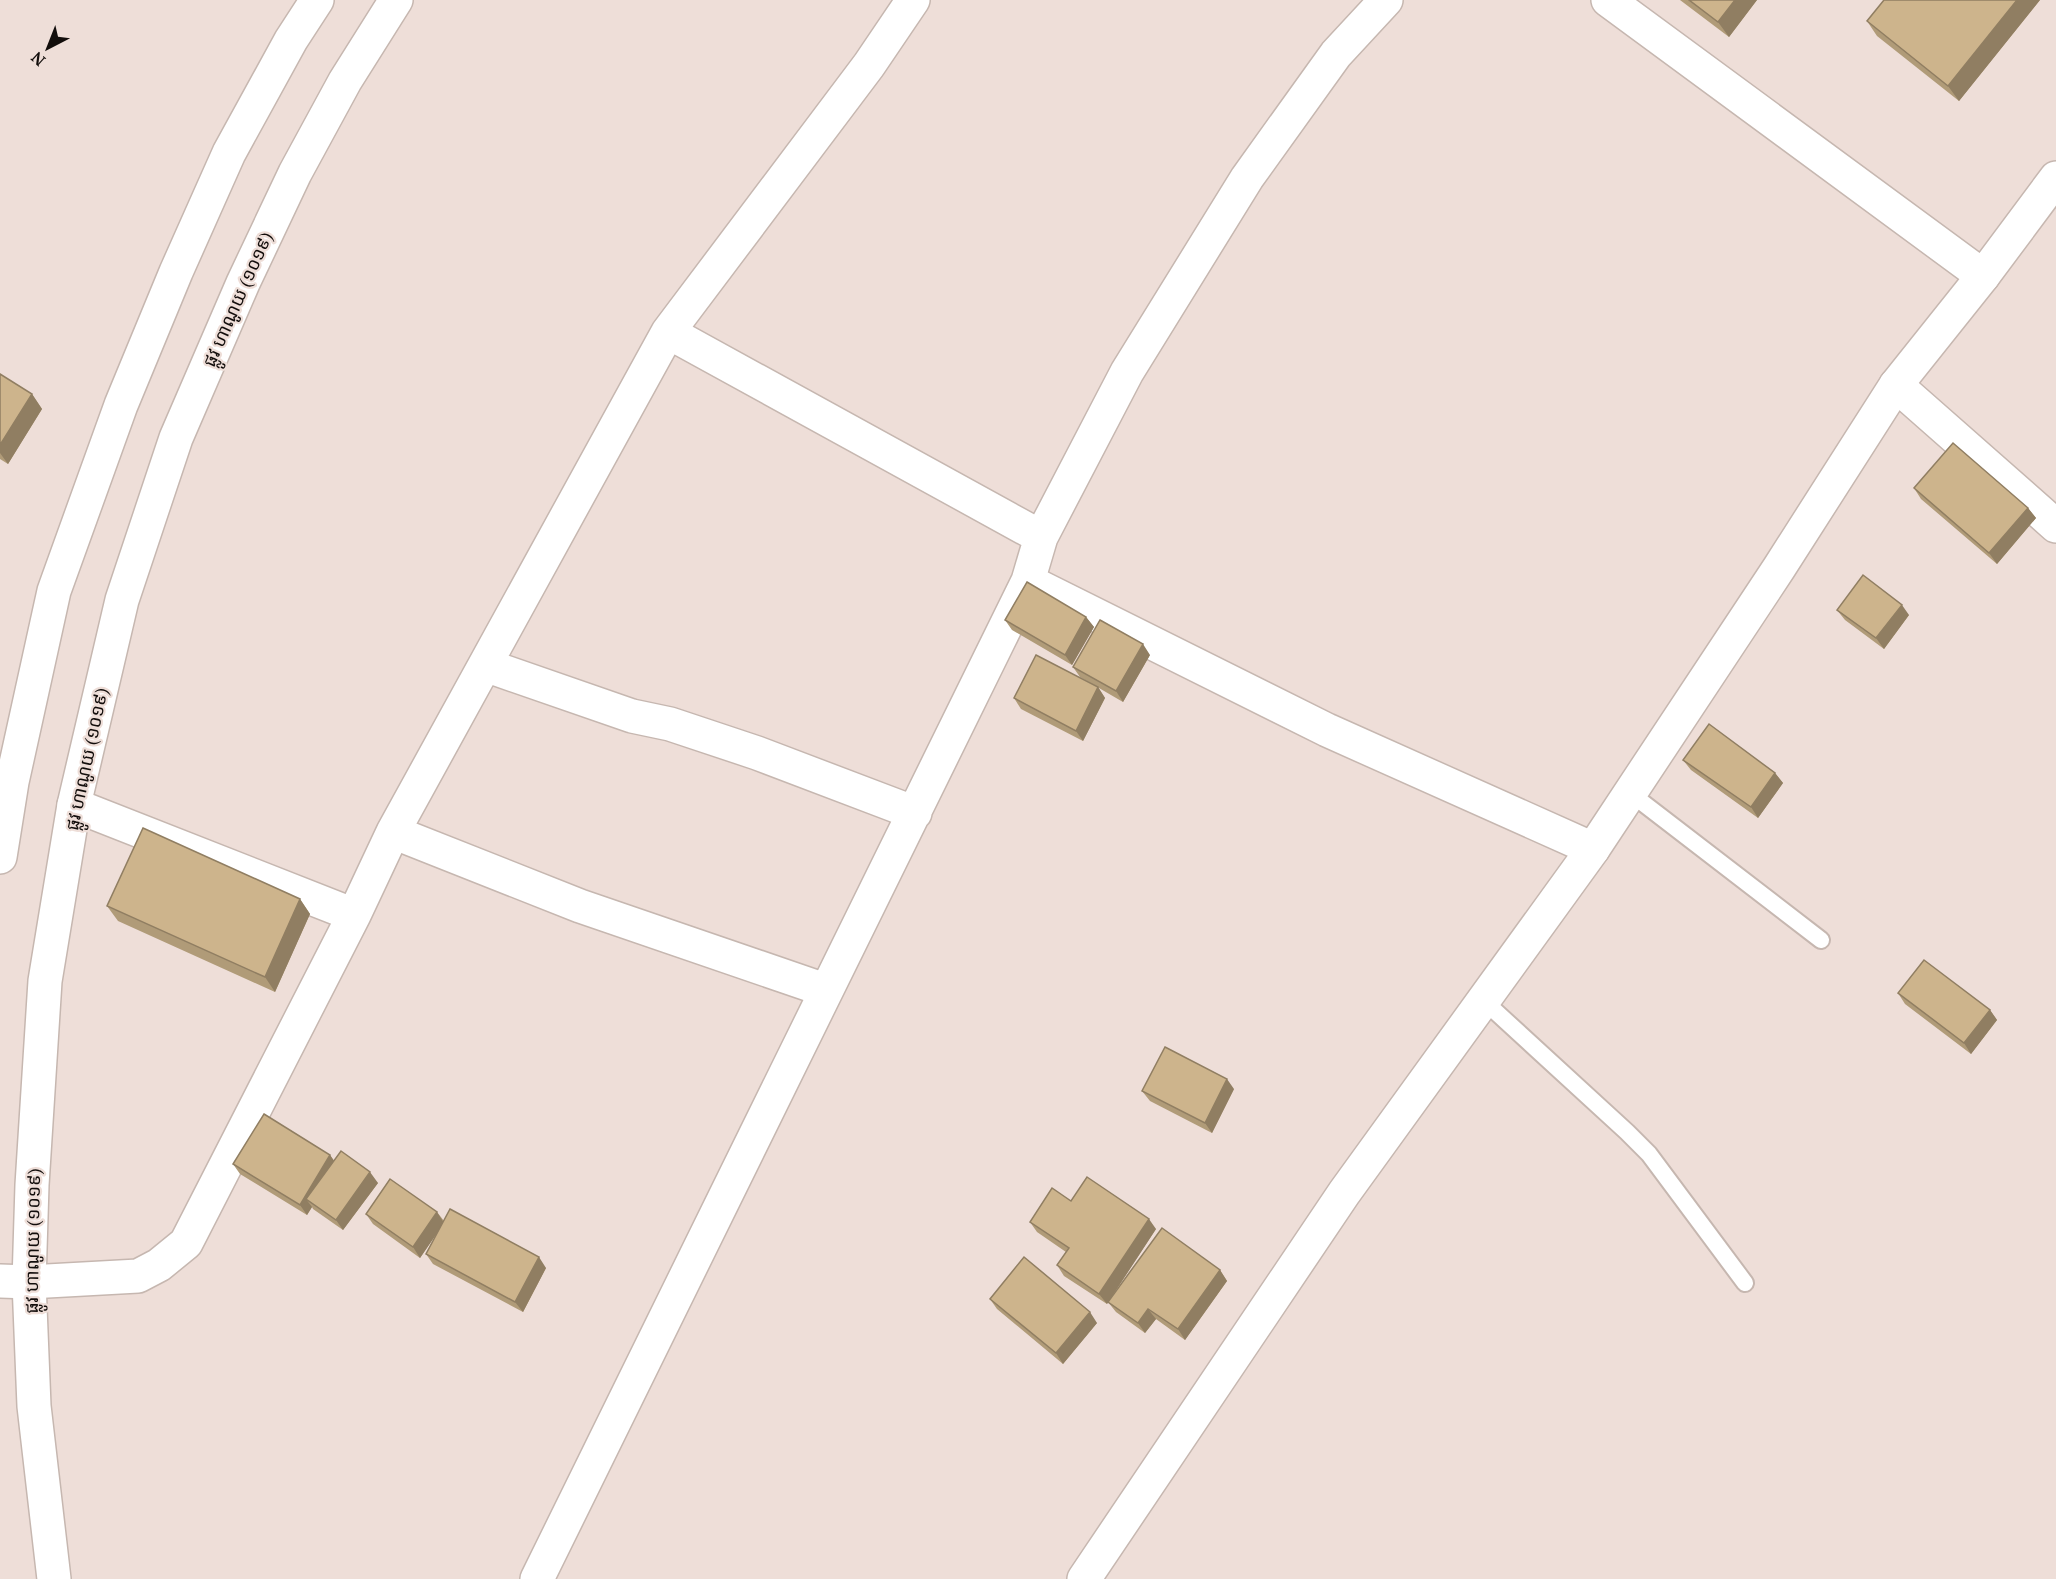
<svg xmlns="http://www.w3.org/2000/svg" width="2056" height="1579" viewBox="0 0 2056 1579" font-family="'PT Serif','Noto Sans Khmer',serif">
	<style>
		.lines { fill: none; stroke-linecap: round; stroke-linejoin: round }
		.lane-casing { stroke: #c6b7b0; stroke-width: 20 }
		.street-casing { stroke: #c6b7b0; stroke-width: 36 }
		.secondary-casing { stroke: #c6b7b0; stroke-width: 36 }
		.primary-casing { stroke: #c6b7b0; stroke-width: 36 }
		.lane { stroke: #fff; stroke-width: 16 }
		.street { stroke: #fff; stroke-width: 33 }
		.secondary { stroke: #fff; stroke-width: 33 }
		.primary { stroke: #fff; stroke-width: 33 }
		.wall { fill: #b09b78 }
		.shaded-wall { fill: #907e62 }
		.building { fill: #cdb48c; stroke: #907e62; stroke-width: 1.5 }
		.labels { text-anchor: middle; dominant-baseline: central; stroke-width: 4.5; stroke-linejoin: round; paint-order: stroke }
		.street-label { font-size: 18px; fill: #120d0b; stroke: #eeded8 }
	</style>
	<rect width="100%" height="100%" fill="#eeded8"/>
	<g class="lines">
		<g class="lane-casing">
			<path id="lane" d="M1630,793L1821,940
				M1483,1000L1627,1132L1649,1154L1745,1283"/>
		</g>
		<g class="street-casing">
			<path id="street" d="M1608,0L1983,276
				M668,332L1041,537
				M1896,385L2056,526
				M1028,581L1327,730L1593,849
				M485,665L632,716L670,724L757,753L915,813
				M74,805L354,915L393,832L668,332L869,65L913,0
				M393,832L580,906L825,990
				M0,1281L29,1282L138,1276L159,1265L186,1243L354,915
				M537,1579L1028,581L1041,537L1127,372L1247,178L1336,54L1386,0"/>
		</g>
		<g class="secondary-casing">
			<path id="secondary" d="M1084,1579L1344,1193L1593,849L1779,568L1896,385L1983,276L2056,178"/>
		</g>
		<g class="primary-casing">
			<path id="primary" d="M0,857L12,782L54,591L121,405L176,272L229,153L291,40L317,0
				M54,1579L34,1406L29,1282L32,1185L45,981L74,805L122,600L176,438L243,283L295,173L345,81L396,0"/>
		</g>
		<use href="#lane" class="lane"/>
		<use href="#street" class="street"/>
		<use href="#secondary" class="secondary"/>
		<use href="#primary" class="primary"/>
	</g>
	<path class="wall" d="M1680,0H1757L1729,37Z
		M2040,0L1959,101L1877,36L1867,21Z
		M0,374L32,394L42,409L8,464L0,459Z
		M1914,488L2028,508L2036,518L1997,564L1921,499Z
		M1837,610L1909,615L1884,649L1845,620Z
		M1086,617L1094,627L1072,665L1012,630L1005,620Z
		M1150,655L1123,702L1080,677L1073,667Z
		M1098,687L1105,698L1083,741L1021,709L1014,698Z
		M1683,760L1775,773L1783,783L1758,818L1691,770Z
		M300,899L310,914L275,992L118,921L107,906Z
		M1898,993L1990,1010L1997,1020L1971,1054L1905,1004Z
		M1234,1089L1212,1133L1150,1101L1142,1091Z
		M330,1155L334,1161L378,1183L343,1230L313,1209L312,1207L307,1215L240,1174L233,1164Z
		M1071,1201L1156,1229L1107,1304L1064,1276L1057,1265L1066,1252L1037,1232L1030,1222Z
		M437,1212L444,1221L546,1268L523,1312L433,1264L426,1254L437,1233L420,1258L373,1224L366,1214Z
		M1220,1270L1227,1281L1185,1340L1156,1319L1145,1333L1116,1312L1108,1302Z
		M990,1299L1097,1323L1063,1364L997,1309Z"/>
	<path class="shaded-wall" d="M1735,0H1757L1729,37L1718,22Z
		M2017,0H2040L1959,101L1948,86Z
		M32,394L42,409L8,464L0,453V445Z
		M2028,508L2036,518L1997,564L1989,553Z
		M1902,605L1909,615L1884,649L1876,638Z
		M1086,617L1094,627L1072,665L1065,655Z
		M1143,644L1150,655L1123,702L1116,691Z
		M1098,687L1105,698L1083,741L1076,731Z
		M1775,773L1783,783L1758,818L1751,807Z
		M300,899L310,914L275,992L265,977Z
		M1990,1010L1997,1020L1971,1054L1964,1043Z
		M1227,1079L1234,1089L1212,1133L1205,1123Z
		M330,1155L337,1165L306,1199L312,1207L307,1215L300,1205Z
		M370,1172L378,1183L343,1230L336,1220Z
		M437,1212L444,1223L420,1258L413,1247Z
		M1149,1219L1156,1229L1107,1304L1099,1294Z
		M539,1257L546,1268L523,1312L515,1302Z
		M1220,1270L1227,1281L1185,1340L1178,1329Z
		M1148,1309L1156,1319L1145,1333L1138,1323Z
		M1090,1312L1097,1323L1063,1364L1056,1353Z"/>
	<path class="building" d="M1689,0H1735L1718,22Z
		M1884,0H2017L1948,86L1867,21Z
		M0,374L32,394L0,445Z
		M1953,443L2028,508L1989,553L1914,488Z
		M1863,575L1902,605L1876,638L1837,610Z
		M1027,582L1086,617L1065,655L1005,620Z
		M1100,620L1143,644L1116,691L1073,667Z
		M1036,655L1098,687L1076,731L1014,698Z
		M1709,724L1775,773L1751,807L1683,760Z
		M143,828L300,899L265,977L107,906Z
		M1924,960L1990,1010L1964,1043L1898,993Z
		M1165,1047L1227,1079L1205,1123L1142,1091Z
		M264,1114L330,1155L300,1205L233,1164Z
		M341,1151L370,1172L336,1220L306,1199Z
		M1087,1177L1149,1219L1099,1294L1057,1265L1069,1248L1030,1222L1052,1188L1071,1201Z
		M390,1179L437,1212L413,1247L366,1214Z
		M450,1209L539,1257L515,1302L426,1254Z
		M1162,1228L1220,1270L1178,1329L1148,1309L1138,1323L1108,1302Z
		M1024,1257L1090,1312L1056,1353L990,1299Z"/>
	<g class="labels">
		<g class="street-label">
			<text transform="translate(237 299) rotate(-66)">ផ្លូវ ហាណូយ (១០១៩)</text>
			<text transform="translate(86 759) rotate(-78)">ផ្លូវ ហាណូយ (១០១៩)</text>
			<text transform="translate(32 1241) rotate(-89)">ផ្លូវ ហាណូយ (១០១៩)</text>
		</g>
	</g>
	<g transform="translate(48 48) rotate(222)" stroke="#eeded8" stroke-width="4.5" paint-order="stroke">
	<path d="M0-4.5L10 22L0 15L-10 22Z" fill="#120d0b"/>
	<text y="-9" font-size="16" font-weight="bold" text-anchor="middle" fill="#120d0b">N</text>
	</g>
</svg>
